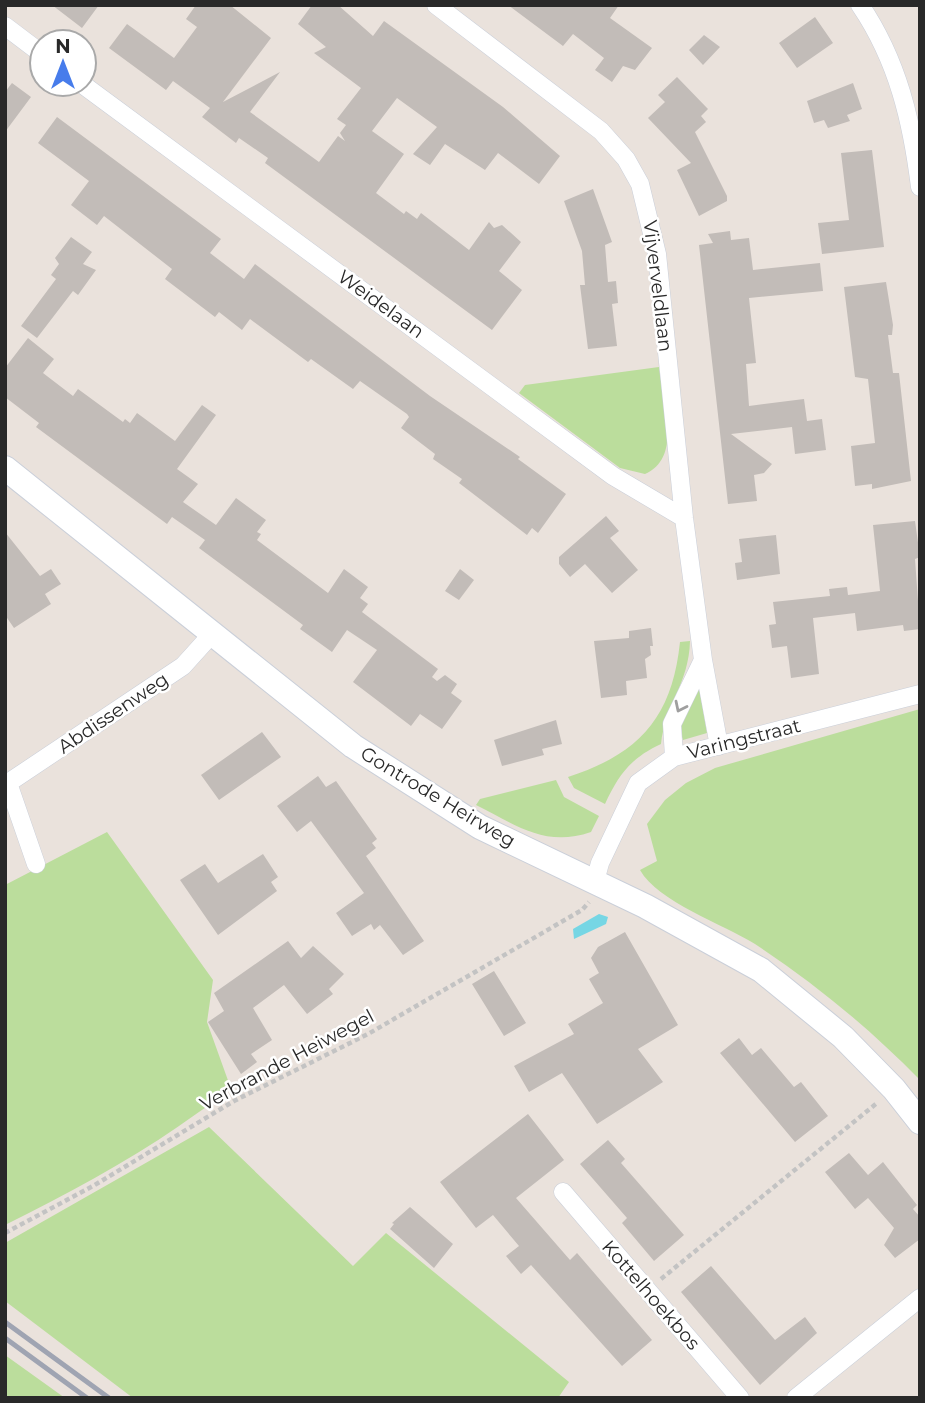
<svg xmlns="http://www.w3.org/2000/svg" width="925" height="1403" viewBox="0 0 925 1403" font-family="Montserrat,sans-serif">
	<style>
		.green { fill: #bbdd9c }
		.water { fill: #76d6e4 }
		.building { fill: #c2bcb8 }
		.lines { fill: none; stroke-linecap: round; stroke-linejoin: round }
		.street-casing { stroke: #cacfd9; stroke-width: 19 }
		.secondary-casing { stroke: #cacfd9; stroke-width: 26 }
		.path { stroke: #c3c3c3; stroke-width: 4.5; stroke-dasharray: 5 3.5; stroke-linecap: butt }
		.street { stroke: #fff; stroke-width: 18 }
		.secondary { stroke: #fff; stroke-width: 24 }
		.rail { stroke: #9fa4b2; stroke-width: 5 }
		.oneway { stroke: #9f9f9f }
		.labels { text-anchor: middle; dominant-baseline: central; stroke-width: 5; stroke-linejoin: round; paint-order: stroke }
		.street-label { font-size: 19px; fill: #292929; stroke: #fff }
	</style>
	<rect width="100%" height="100%" fill="#eae2dc"/>
	<path class="green" d="M659,367C663,400 683,458 645,474L620,468L519,393L525,385Z
		M690,641C689,683 665,706 661,744C631,758 619,774 605,804L574,788L568,777C639,754 672,718 680,642Z
		M698,680L707,733L683,740L679,728Z
		M920,709V1080C870,1029 816,984 755,944C723,924 658,902 640,870L657,861L647,824L665,800L686,783L715,768Z
		M556,780L564,797L599,816L591,832C545,848 516,825 476,805L480,799Z
		M107,832L213,980L207,1022L230,1086C216,1102 197,1113 179,1126C124,1164 65,1195 5,1225V885Z
		M209,1127L353,1266L386,1233L569,1382L558,1398H133L5,1301V1243Z
		M5,1355L65,1398H5Z"/>
	<path class="water" d="M599,914L608,917L606,924L574,939L573,929Z"/>
	<path class="building" d="M52,5H99L82,28Z
		M196,5H230L271,38L223,102L280,72L250,112L319,162L338,136L345,141L340,133L346,125L337,119L361,88L314,53L326,47L298,24L312,5H338L373,36L384,21L503,107L560,156L539,184L498,153L485,170L445,144L430,165L413,154L437,127L397,98L372,131L404,154L376,193L404,214L406,211L417,219L421,213L469,250L489,222L494,228L502,225L521,242L499,271L522,290L492,330L265,163L268,158L239,138L236,143L202,117L210,108L173,81L166,90L109,48L127,24L174,58L197,27L186,19Z
		M508,5H619L610,18L652,48L635,70L623,66L612,82L595,70L604,58L573,34L563,46Z
		M815,17L833,43L797,68L779,43Z
		M704,35L720,47L703,65L689,50Z
		M677,77L708,109L701,116L706,122L695,132L727,196V201L699,216L677,170L691,163L648,118L665,102L658,95Z
		M12,83L31,97L5,132V92Z
		M853,83L862,109L847,115L850,121L828,128L824,120L814,123L807,101Z
		M57,117L221,239L210,253L244,279L255,264L430,396L520,457L518,459L566,494L538,533L532,528L527,535L459,483L462,479L433,459L435,454L401,428L409,417L407,414L360,381L353,389L311,359L308,362L250,319L242,330L219,312L215,317L165,279L172,269L104,216L97,225L71,205L89,181L38,143Z
		M872,150L884,247L822,254L818,223L849,220L841,153Z
		M593,189L612,242L605,245L608,282L616,281L618,303L612,304L617,346L588,349L580,285H585L582,251L564,201Z
		M730,231L731,240L749,238L753,270L820,263L823,291L749,298L756,363L746,364L749,406L804,399L807,421L822,419L826,450L795,454L792,427L731,434L772,464L764,473L754,475L757,501L728,504L699,245L713,243L708,234Z
		M71,237L92,252L83,264L96,270L78,295L73,291L37,338L21,326L56,279L51,275L59,264L55,258Z
		M886,282L893,325L892,335H888L893,373H899L911,481L872,489V484L855,486L851,446L875,443L868,379L855,377L844,287Z
		M28,338L54,359L43,373L73,396L78,389L123,422L125,419L130,423L137,413L175,441L202,405L216,415L177,469L198,484L183,502L216,525L236,498L266,520L257,532L261,534L257,540L328,593L344,569L368,587L360,598L368,604L362,612L438,669L432,677L437,681L445,675L457,684L451,693L462,701L442,729L420,714L411,726L353,682L377,650L347,630L332,652L300,629L303,625L199,548L205,540L172,517L167,524L36,427L39,423L5,397V368Z
		M606,516L619,531L610,538L638,570L612,593L585,564L570,577L559,564V557Z
		M915,521L920,557L915,559L920,629L904,631L903,625L857,631L855,613L813,618L819,674L791,678L787,646L772,648L769,625L776,624L773,602L830,596L829,589L847,587L848,595L880,591L873,525Z
		M5,532L40,576L51,569L61,584L45,594L51,604L14,628L5,615Z
		M776,535L780,574L737,580L735,563L742,562L739,539Z
		M460,569L474,580L459,600L445,591Z
		M651,628L653,646H650L651,655L645,659L647,678L626,681L627,695L601,698L594,641L629,638V631Z
		M556,720L562,744L542,749L544,755L502,766L494,740Z
		M262,732L281,757L219,800L201,775Z
		M318,776L326,787L336,781L377,839L372,843L376,848L366,856L424,941L403,955L380,925L374,930L371,924L352,936L336,913L364,893L311,821L297,832L277,806Z
		M263,854L278,877L271,882L277,891L218,935L180,880L205,864L218,883Z
		M625,932L678,1025L638,1049L663,1082L597,1124L562,1073L529,1092L514,1066L574,1034L568,1024L603,1003L589,979L599,973L591,958L598,947Z
		M288,941L301,958L313,946L344,974L329,989L333,994L307,1014L284,985L253,1008L272,1040L251,1054L257,1062L241,1074L208,1022L224,1011L214,993Z
		M494,971L526,1023L504,1036L472,984Z
		M739,1038L752,1055L761,1048L794,1087L801,1082L828,1116L795,1142L720,1053Z
		M528,1114L564,1160L516,1198L570,1260L577,1253L652,1340L622,1366L531,1265L521,1274L506,1256L519,1246L493,1215L476,1228L440,1182Z
		M608,1140L625,1159L621,1163L684,1235L654,1261L622,1223L627,1218L580,1164Z
		M849,1153L868,1175L883,1162L917,1205L913,1209L920,1217V1239L895,1258L884,1245L894,1228L868,1198L855,1209L825,1172Z
		M410,1207L453,1244L434,1268L390,1229L394,1224L392,1223Z
		M711,1266L775,1340L805,1317L817,1333L760,1385L681,1292Z"/>
	<g class="lines">
		<g class="street-casing">
			<path id="street" d="M436,5L601,131L626,159L640,184L657,254L684,518L703,660L719,746
				M860,5C898,61 912,122 920,187
				M5,26L42,54
				M82,84L613,476L684,518
				M674,757L672,724L703,660
				M36,864L8,783L183,666L211,635
				M595,881L600,863L638,783L674,757L920,694
				M563,1192L740,1398
				M796,1398L920,1298"/>
		</g>
		<g class="secondary-casing">
			<path id="secondary" d="M5,468L353,746L480,827L645,906L761,970L843,1037L894,1089L920,1122"/>
		</g>
		<path class="path" d="M5,1233L93,1186L234,1101L368,1034L582,910L589,902
			M661,1279L877,1103"/>
		<use href="#street" class="street"/>
		<use href="#secondary" class="secondary"/>
		<path class="rail" d="M5,1322L109,1398
			M5,1338L87,1398"/>
	</g>
	<defs><path id="oneway-chevron" d="M-2-3.5L2.5 0L-2 3.5" fill="none" stroke-width="1.6" stroke-linecap="round" stroke-linejoin="round" transform="scale(1.75)"/></defs>
	<use class="oneway" href="#oneway-chevron" transform="translate(680 707) rotate(116)"/>
	<g class="labels">
		<g class="street-label">
			<text transform="translate(658 286) rotate(83)">Vijverveldlaan</text>
			<text transform="translate(381 304) rotate(36)">Weidelaan</text>
			<text transform="translate(113 713) rotate(-34)">Abdissenweg</text>
			<text transform="translate(744 739) rotate(-14)">Varingstraat</text>
			<text transform="translate(438 797) rotate(31)">Gontrode Heirweg</text>
			<text transform="translate(287 1060) rotate(-28)">Verbrande Heiwegel</text>
			<text transform="translate(651 1295) rotate(49)">Kottelhoekbos</text>
		</g>
	</g>
	<rect width="925" height="1403" fill="none" stroke="#292929" stroke-width="14"/>
	<g transform="translate(63 63)"><circle r="33" fill="#ffffff" stroke="#a9a9a9" stroke-width="2"/>
	<path d="M0-5L12 26L0 18L-12 26Z" fill="#477ceb"/>
	<text y="-10" font-size="19" font-weight="bold" text-anchor="middle" fill="#292929">N</text>
	</g>
</svg>
